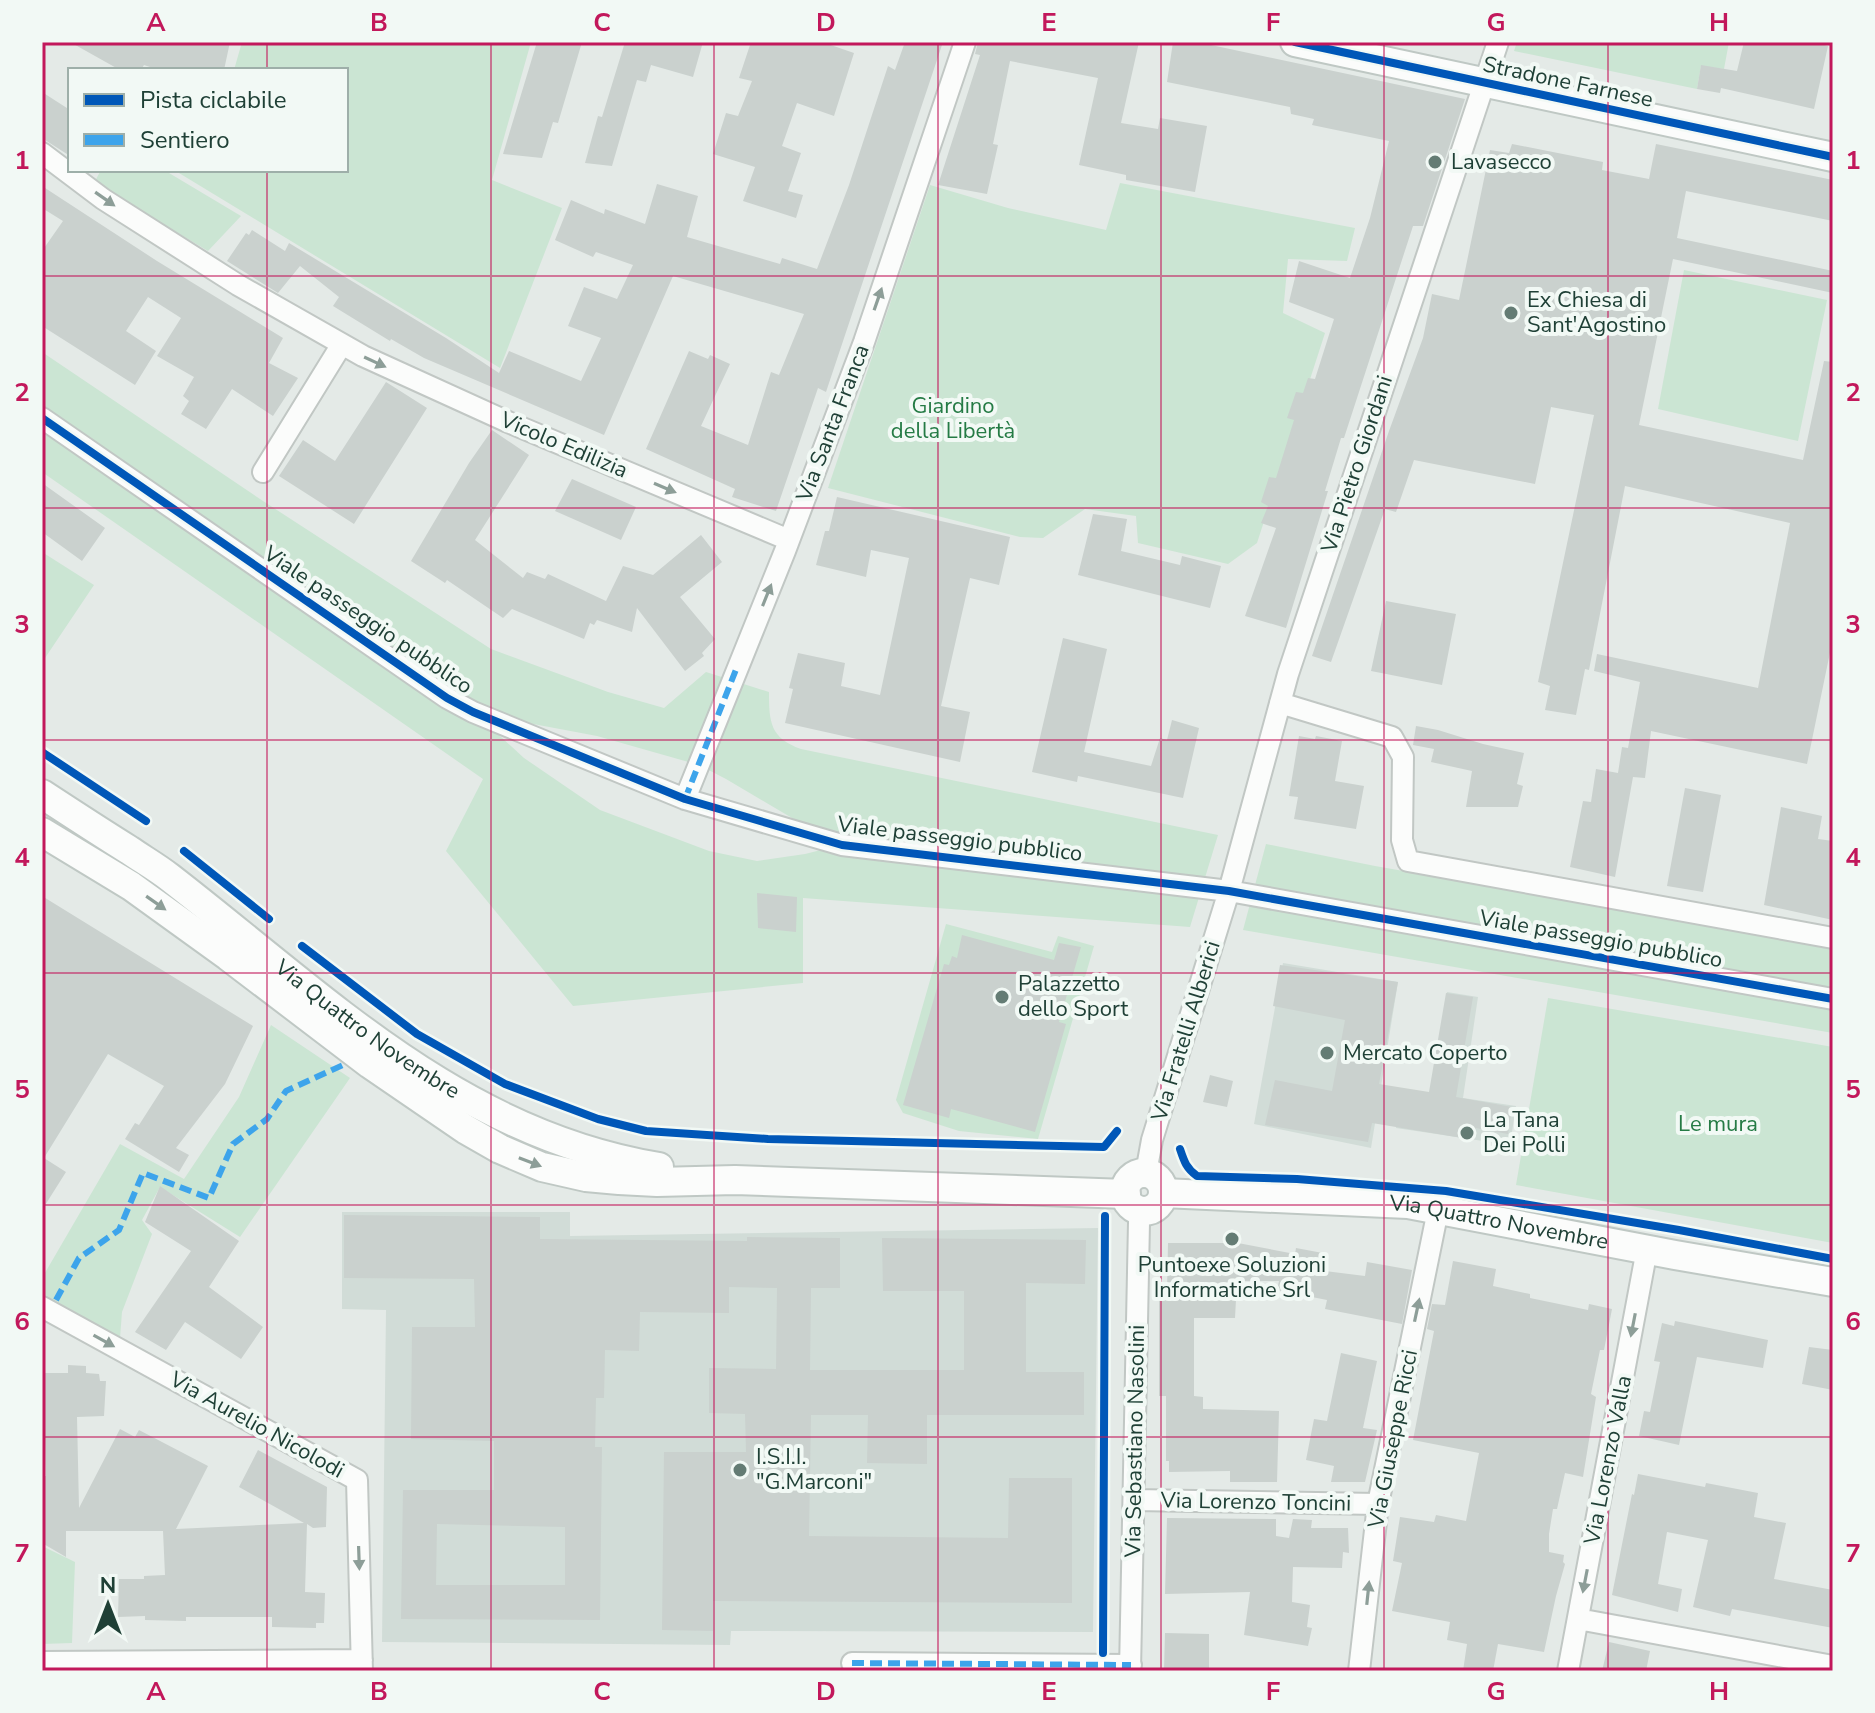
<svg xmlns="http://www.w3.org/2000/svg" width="1875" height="1713" viewBox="0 0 1875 1713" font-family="'Nunito Sans',sans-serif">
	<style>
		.built { fill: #d1dcd7 }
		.green { fill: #cbe5d3; fill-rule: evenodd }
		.building { fill: #cad1ce; fill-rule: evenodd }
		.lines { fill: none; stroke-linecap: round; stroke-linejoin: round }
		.street-casing { stroke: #c1c7c4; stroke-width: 24 }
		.secondary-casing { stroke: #bfc8c4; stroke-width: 32 }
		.street { stroke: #fbfcfb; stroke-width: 20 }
		.secondary { stroke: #fbfcfb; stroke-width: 28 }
		.quiet { stroke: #3da4eb; stroke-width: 6; stroke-dasharray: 12 6; stroke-linecap: butt }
		.cycleway-casing { stroke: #f2f9f5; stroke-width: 13 }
		.cycleway { stroke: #0057b8; stroke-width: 8 }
		.oneway { fill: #8d9e98 }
		.grid { fill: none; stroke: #c2185b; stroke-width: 2; stroke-opacity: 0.55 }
		.poi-dot { fill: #647c74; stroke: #f2f9f5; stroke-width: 3 }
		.labels { text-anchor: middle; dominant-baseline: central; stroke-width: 8; stroke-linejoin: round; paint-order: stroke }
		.street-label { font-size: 22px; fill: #1f4036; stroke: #f2f9f5 }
		.poi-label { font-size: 22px; fill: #1f4036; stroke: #f2f9f5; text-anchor: start }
		.park-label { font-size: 22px; fill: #257b45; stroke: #f2f9f5 }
		.neatline { fill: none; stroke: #c2185b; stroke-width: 3 }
		.grid-label { font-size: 26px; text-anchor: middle; font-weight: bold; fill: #c2185b }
	</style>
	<rect width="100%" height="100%" fill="#e4eae7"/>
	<path class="built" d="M1283,963L1398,982L1371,1148L1254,1124Z
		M1447,992L1478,997L1463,1098L1516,1106L1510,1145L1396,1128L1402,1090L1431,1094Z
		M342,1212H570V1236L1098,1228L1093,1632L731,1631L730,1645L382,1642L386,1310L342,1309Z"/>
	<path class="green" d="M242,42H531L492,180L562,208L500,368L174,170H346V70H234Z
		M1517,42H1729L1724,69L1701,66L1697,89L1514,51Z
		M101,170H164L241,216L208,251L94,183Z
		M1120,183L1355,228L1347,261L1288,259L1283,313L1325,333L1257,543L1228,564L1138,543L1136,516L1085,509L1043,538L1020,537L828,488L930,185L1008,208L1106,230Z
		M1684,270L1827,300L1798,441L1658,409Z
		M42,352L263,501L491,649L608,692L664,708L706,672L769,692C769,722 770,738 801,749L1218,835L1190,927L803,898V983L573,1006L446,851L483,779L42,472ZM475,713L597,736L699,765L726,779L809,828L841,845L805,854L757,861L709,851L600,810L524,758Z
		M42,552L94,585L45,658L42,657Z
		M1266,844L1375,866L1833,946V1033L1243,930Z
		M946,924L1052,952L1058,936L1094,946L1038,1139L959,1131L903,1113L896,1100Z
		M1548,998L1833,1047V1243L1516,1185Z
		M271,1025L350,1078L240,1237L160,1187L142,1220L152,1234L122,1312L120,1338L42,1297V1278L120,1144L184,1179L239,1097Z
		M42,1546L75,1562L72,1643L42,1644Z"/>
	<path class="building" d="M70,42H230L224,70H159L144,65L141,70H120Z
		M537,42H582L558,123L553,122L542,158L503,154Z
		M625,42H703L693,77L651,65L646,82L637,80L612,166L585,163L598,116L602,117Z
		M751,42H822L854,53L834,116L797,103L782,146L801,153L788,191L803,195L796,218L743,201L755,167L713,154L726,113L738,116L752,81L739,78Z
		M905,42H943L826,392L818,388L776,511L732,497L735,489L646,449L689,351L708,359L710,355L730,364L701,426L748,445L771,372L779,375L804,314L673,276L604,435L424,358L391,339L390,341L333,306L339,297L300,266L278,293L227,261L246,233L249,235L252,230L285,251L289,243L446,338L499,373L509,351L581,381L601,338L568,326L584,287L617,299L633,265L596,252L593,257L555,240L571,200L604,214L605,209L645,224L657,184L698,196L687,237L780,264L782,258L817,269L849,185L888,66L895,70Z
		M978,42H1139L1121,123L1158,129L1160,118L1207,126L1195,192L1126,180V175L1079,165L1098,78L1010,61L993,144L998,145L987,194L938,185L980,55L975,54Z
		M1173,42H1197L1465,99L1423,226H1413L1344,438H1341L1325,491H1328L1286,628L1245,616L1276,528L1261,523L1268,506L1261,502L1269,477L1276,478L1294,420L1287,418L1296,392L1303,393L1308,378L1315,379L1334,319L1289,302L1299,261L1350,278L1370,218L1389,141L1312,125L1314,119L1291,114L1290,107L1167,82Z
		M1744,42H1813L1828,46L1814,109L1721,88L1720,93L1697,89L1701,65L1737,71Z
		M42,92L70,110V156L42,138Z
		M1512,144L1603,162L1602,170L1649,179L1656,144L1833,180V221L1686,191L1677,238L1833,271V293L1673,259L1639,425L1803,460L1824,361L1833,362V638L1807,764L1651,731L1645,778L1633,777L1615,877L1570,867L1583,801L1591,802L1596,769L1618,773L1622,747L1628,748L1640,682L1594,671L1597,654L1758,688L1790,523L1625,486L1589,670L1585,669L1576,715L1545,710L1550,686L1538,682L1594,415L1551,407L1535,484L1414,460L1396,512L1385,509L1331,662L1312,656L1389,431L1423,338L1432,294L1459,300L1490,150L1509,153Z
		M42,186L157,261L283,338L269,363L298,378L273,416L232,389L206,429L181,414L189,401L183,396L194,377L157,356L181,318L148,297L126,331L156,351L135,385L42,326V251L63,221L42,208Z
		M386,382L427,408L354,524L279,476L303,440L335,461Z
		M492,430L529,455L475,540L523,578L527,572L545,579L548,574L606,601L623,566L653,575L701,535L722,562L680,597L715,639L702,653L704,656L685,671L637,608L632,632L597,620L594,625L590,623L584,639L512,609L503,618L447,580L445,583L411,561L469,463Z
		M572,479L636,507L621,540L555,511Z
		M42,483L105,528L82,561L42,532Z
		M837,497L1010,537L999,585L970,578L941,706L970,712L960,762L785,723L793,689L789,688L798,653L845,663L841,686L880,695L909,558L871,550L866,577L816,565L825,531H829Z
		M1093,514L1127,519L1121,551L1180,565L1182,556L1221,566L1210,608L1078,575Z
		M1386,601L1456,614L1442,685L1371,671Z
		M1063,638L1107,649L1084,752L1151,766L1160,738L1167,740L1172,720L1199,728L1183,798L1078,776L1077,782L1032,772Z
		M1416,726L1438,730L1483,744L1524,753L1517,784L1523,786L1518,807H1466L1472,771L1431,762L1434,749L1413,745Z
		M1299,736L1315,739L1316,736L1342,741L1335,781L1364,786L1356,829L1294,819L1298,797L1289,796Z
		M1685,788L1721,795L1703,892L1667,886Z
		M1781,807L1822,816L1818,839L1833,841V920L1764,905Z
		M757,893L797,897L796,932L758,928Z
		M42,896L253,1026L225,1084L176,1148L189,1155L179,1172L125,1139L135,1123L139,1125L164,1086L108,1054L44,1158L66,1172L42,1210Z
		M962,935L1054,960L1059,943L1081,947L1059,1022L1066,1024L1035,1132L951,1109L949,1118L903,1105L944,964L949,965L952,956L957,958Z
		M1280,965L1398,982L1379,1084L1429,1092L1446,993L1473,997L1456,1097L1512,1107L1508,1134L1476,1128L1474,1140L1372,1123L1368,1142L1265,1125L1275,1080L1332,1091L1345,1020L1273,1006Z
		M1210,1075L1233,1081L1227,1107L1203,1102Z
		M160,1186L239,1241L209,1287L263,1327L241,1359L185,1322L166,1350L135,1332L191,1251L145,1222Z
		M344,1215L540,1217V1239L747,1241V1237L840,1238V1288H811L810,1370H964V1291H883L882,1238L1086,1240L1085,1284L1026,1283V1372H1084V1415H927V1464L867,1463L868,1415H811L809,1536L1008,1538L1009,1478H1072V1603L713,1601V1631L662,1630L664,1452H746L745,1414L709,1413V1368L776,1369L777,1288L729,1287V1313L640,1312L639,1351L605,1350L604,1398H596L595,1447H602L600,1620L401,1619L403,1490H494V1441L411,1439L412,1327H475L474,1279L344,1278ZM437,1524L565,1527V1585H436Z
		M1168,1243H1238L1295,1254L1296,1248L1328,1254L1325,1271L1365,1276L1367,1262L1412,1270L1402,1324L1325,1309L1327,1300L1277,1290L1279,1281H1237L1235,1318H1194V1396L1203,1397V1409L1279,1411L1277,1482H1230V1471L1169,1472V1461H1166V1396H1159V1292H1167Z
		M1453,1261L1496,1269L1493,1286L1530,1294V1298L1588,1310L1589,1304L1612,1309L1604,1350H1600L1591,1394L1596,1397L1583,1477L1565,1473L1557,1509H1553L1549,1534V1552L1564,1555L1563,1562L1565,1564L1556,1596L1544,1652L1498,1644L1493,1671H1463L1467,1644L1447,1640L1450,1622L1392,1611L1402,1563L1393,1561L1400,1517L1434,1522L1436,1515L1466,1521L1479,1453L1413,1440L1434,1331L1427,1329L1432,1304L1445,1305Z
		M1675,1321L1768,1340L1763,1368L1697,1357L1679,1445L1639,1436L1644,1411L1650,1412L1660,1362L1654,1361L1662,1323L1674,1326Z
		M1809,1347L1833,1350V1390L1802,1384Z
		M1341,1353L1377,1361L1363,1428L1377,1430L1365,1482H1331L1334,1466L1306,1460L1314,1419L1327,1421Z
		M68,1365L86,1366V1373L99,1374L100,1381H106L104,1416L77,1417L79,1508L120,1429L135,1437L139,1430L208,1466L176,1529L304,1523L239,1487L258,1450L327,1487L326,1527L313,1528L307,1524L305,1592L325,1593L324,1623H316V1628L272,1627V1617H186V1621L145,1620V1616L118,1617L119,1579H144V1576L165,1575L163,1531H66V1557L42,1543V1476H46L45,1431L42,1430V1373H68Z
		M1638,1474L1705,1487L1706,1483L1758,1493L1754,1517L1786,1523L1774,1579L1833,1590V1628L1732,1609L1730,1616L1693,1607L1708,1540L1667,1532L1658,1584L1682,1589L1678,1612L1612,1595L1632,1494L1634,1495Z
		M1167,1518L1276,1519V1536L1289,1538L1293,1519L1312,1520L1311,1528H1348L1349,1553L1343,1552L1342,1568L1293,1567L1292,1602L1310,1605L1307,1627L1312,1628L1308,1646L1244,1635L1250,1592L1165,1594Z
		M1165,1633L1209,1634V1671H1164Z
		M1609,1642L1650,1651L1646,1671H1602Z"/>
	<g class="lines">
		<g class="street-casing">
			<path id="street" d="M42,153L103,199L238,285L363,356L508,422L789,540
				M42,418L447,698L473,712L685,799L842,845L1229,891L1833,999
				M263,472L342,344
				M1280,703L1392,737L1403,757L1402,840L1408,861L1833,938
				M685,799L785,551L864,342L965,42
				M1146,1173L1152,1140L1229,891L1288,674L1498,42
				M42,1307L357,1480L362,1671
				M1134,1500L1378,1504
				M1578,1619L1833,1666
				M42,1662L362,1660
				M852,1663L1131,1665
				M1130,1671L1139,1222L1141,1211
				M1359,1671L1378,1504L1438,1210
				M1568,1671L1647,1249"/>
		</g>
		<g class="secondary-casing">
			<g id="secondary">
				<path d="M1295,42L1833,157"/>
				<path id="s1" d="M42,794C71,813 100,832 129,850C142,859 156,867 169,877C323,996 458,1134 659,1167"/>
				<path d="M42,832L131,886L228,956L370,1064L465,1129L500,1149L542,1167L586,1177L619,1180L657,1182L735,1180L1126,1194"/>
				<circle cx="1144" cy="1192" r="19"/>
				<path id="s2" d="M1163,1193L1408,1204L1675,1255L1833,1282"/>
			</g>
		</g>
		<use href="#street" class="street"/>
		<use href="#secondary" class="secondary"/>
		<path class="quiet" d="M685,799L737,667
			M56,1300L79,1258L119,1230L143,1173L209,1198L233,1144L267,1119L286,1091L343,1065
			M852,1663L1131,1665"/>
		<g class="cycleway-casing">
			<path id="cycleway" d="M1295,42L1833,157
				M42,418L447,698L473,712L685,799L842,845L1229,891L1833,999
				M42,752L146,821
				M184,851L269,919
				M302,946L417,1034L505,1084L598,1119L646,1131L768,1139L1104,1147L1117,1131
				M1180,1149C1184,1161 1186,1168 1197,1176L1297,1179L1446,1191L1679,1230L1833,1259
				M1103,1653L1105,1216"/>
		</g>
		<use href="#cycleway" class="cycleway"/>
	</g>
	<defs><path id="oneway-solid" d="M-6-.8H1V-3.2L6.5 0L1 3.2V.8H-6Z" transform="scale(2)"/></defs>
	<g class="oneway">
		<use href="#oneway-solid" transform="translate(105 199) rotate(35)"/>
		<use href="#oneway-solid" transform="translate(878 299) rotate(-71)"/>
		<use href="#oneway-solid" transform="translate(375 362) rotate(25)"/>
		<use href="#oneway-solid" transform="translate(665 488) rotate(23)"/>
		<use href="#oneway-solid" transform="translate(767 595) rotate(-68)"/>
		<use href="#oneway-solid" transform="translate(156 903) rotate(35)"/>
		<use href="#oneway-solid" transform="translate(530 1162) rotate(21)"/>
		<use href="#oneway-solid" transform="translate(1417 1310) rotate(-78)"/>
		<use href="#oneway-solid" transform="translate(1633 1325) rotate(101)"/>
		<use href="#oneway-solid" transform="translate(104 1341) rotate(29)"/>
		<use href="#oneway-solid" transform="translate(359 1558) rotate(88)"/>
		<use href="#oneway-solid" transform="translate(1585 1581) rotate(101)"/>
		<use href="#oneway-solid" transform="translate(1368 1593) rotate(-84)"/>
	</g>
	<path class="grid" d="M267,42V70M491,42V1671M714,42V1671M938,42V1671M1161,42V1671M1384,42V1671M1608,42V1671M267,170V1671M42,276H1833M42,508H1833M42,740H1833M42,973H1833M42,1205H1833M42,1437H1833"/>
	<g class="poi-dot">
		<circle cx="1435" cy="162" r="8"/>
		<circle cx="1511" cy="313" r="8"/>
		<circle cx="1002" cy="997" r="8"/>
		<circle cx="1327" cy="1053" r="8"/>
		<circle cx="1467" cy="1133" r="8"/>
		<circle cx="1232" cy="1239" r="8"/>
		<circle cx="740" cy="1470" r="8"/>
	</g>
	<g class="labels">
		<g class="street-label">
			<text transform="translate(1568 82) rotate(12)">Stradone Farnese</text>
			<text transform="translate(833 423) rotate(-69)">Via Santa Franca</text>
			<text transform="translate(564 445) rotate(23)">Vicolo Edilizia</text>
			<text transform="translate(1357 464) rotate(-72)">Via Pietro Giordani</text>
			<text transform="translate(368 620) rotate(34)">Viale passeggio pubblico</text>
			<text transform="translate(960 839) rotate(7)">Viale passeggio pubblico</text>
			<text transform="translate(1601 939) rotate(10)">Viale passeggio pubblico</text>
			<text stroke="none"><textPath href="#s1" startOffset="402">Via Quattro Novembre</textPath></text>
			<text transform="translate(1186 1031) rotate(-73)">Via Fratelli Alberici</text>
			<text stroke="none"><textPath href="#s2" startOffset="338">Via Quattro Novembre</textPath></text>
			<text transform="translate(257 1425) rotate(29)">Via Aurelio Nicolodi</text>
			<text transform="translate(1393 1439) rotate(-79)">Via Giuseppe Ricci</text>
			<text transform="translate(1135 1441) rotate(-89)">Via Sebastiano Nasolini</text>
			<text transform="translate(1608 1460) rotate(-79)">Via Lorenzo Valla</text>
			<text transform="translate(1256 1502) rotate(1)">Via Lorenzo Toncini</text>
		</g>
		<g class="poi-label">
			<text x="1451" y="162">Lavasecco</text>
			<text x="1527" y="300">Ex Chiesa di<tspan x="1527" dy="25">Sant'Agostino</tspan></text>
			<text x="1018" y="984">Palazzetto<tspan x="1018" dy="25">dello Sport</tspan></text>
			<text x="1343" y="1053">Mercato Coperto</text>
			<text x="1483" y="1120">La Tana<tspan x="1483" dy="25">Dei Polli</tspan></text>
			<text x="1232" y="1265" text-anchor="middle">Puntoexe Soluzioni<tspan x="1232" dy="25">Informatiche Srl</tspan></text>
			<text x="756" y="1457">I.S.I.I.<tspan x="756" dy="25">"G.Marconi"</tspan></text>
		</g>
		<g class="park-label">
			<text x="953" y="406">Giardino<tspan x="953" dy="25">della Libertà</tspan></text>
			<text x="1718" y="1124">Le mura</text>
		</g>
	</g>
	<rect width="1875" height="1713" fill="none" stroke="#f2f9f5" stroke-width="88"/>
	<rect x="68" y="68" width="280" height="104" fill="#f2f9f5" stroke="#9eafa9" stroke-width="2"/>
	<rect x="84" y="94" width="40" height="12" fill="#0057b8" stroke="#9eafa9" stroke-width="2"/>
	<text x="140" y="108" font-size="24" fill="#1f4036">Pista ciclabile</text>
	<rect x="84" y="134" width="40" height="12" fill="#3da4eb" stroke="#9eafa9" stroke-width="2"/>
	<text x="140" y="148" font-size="24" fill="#1f4036">Sentiero</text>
	<g transform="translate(108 1605)" stroke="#f2f9f5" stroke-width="6" paint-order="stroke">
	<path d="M0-6L14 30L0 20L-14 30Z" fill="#1f4036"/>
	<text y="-12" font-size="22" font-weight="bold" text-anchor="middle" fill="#1f4036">N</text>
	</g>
	<rect x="44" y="44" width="1787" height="1625" class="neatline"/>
	<g class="grid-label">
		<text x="156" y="31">A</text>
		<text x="379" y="31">B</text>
		<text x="602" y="31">C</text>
		<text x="826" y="31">D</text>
		<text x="1049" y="31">E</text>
		<text x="1273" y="31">F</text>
		<text x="1496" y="31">G</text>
		<text x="1719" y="31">H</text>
		<text x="22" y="169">1</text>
		<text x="1853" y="169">1</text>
		<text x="22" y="401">2</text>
		<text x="1853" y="401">2</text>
		<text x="22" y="633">3</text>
		<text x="1853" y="633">3</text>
		<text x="22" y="866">4</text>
		<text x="1853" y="866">4</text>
		<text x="22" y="1098">5</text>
		<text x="1853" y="1098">5</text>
		<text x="22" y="1330">6</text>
		<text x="1853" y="1330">6</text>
		<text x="22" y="1562">7</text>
		<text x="1853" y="1562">7</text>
		<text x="156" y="1700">A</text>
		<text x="379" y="1700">B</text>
		<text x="602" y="1700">C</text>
		<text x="826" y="1700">D</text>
		<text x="1049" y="1700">E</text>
		<text x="1273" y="1700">F</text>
		<text x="1496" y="1700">G</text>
		<text x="1719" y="1700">H</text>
	</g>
</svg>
